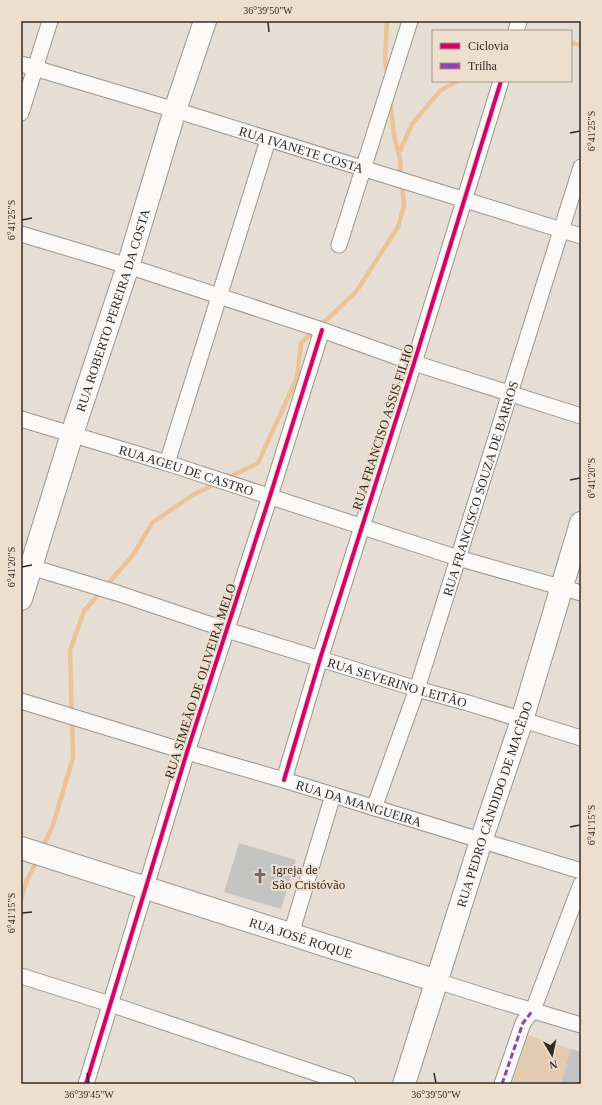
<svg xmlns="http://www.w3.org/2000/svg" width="602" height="1105" viewBox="0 0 602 1105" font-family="Georgia,serif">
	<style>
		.green { fill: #e3cbb2 }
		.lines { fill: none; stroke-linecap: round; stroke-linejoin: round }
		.stream { stroke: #ebc397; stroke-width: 4.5 }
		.building { fill: #c4c4c3 }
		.street-casing { stroke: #9b958e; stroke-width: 17 }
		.secondary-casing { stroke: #9b958e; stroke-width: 24 }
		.street { stroke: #fbfaf9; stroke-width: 15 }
		.secondary { stroke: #fbfaf9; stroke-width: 22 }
		.quiet { stroke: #8e44ad; stroke-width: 3; stroke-dasharray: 6 3; stroke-linecap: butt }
		.cycleway-casing { stroke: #eedecd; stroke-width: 6 }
		.cycleway { stroke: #d6006c; stroke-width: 4 }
		.ticks { fill: none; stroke: #312b25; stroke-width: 1.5 }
		.labels { text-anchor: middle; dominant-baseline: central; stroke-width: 4; stroke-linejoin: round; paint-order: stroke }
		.street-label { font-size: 13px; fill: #312b25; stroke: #eedecd }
		.poi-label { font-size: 13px; fill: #312b25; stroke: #eedecd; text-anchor: start }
		.neatline { fill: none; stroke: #312b25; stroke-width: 1.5 }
		.ticks-label { font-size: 10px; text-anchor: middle; fill: #312b25 }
	</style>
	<rect width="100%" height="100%" fill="#e6ded5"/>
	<path class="green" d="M528,1035L581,1052V1084H512Z"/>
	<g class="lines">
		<path class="stream" d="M387,21L385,59L387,76
			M571,43L581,45
			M390,101L394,135L400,159L401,177
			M399,153L412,124L440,91L457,81
			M320,326L356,292L398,227L404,206L402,184
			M225,479L258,463L297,378L301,343L314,331
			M42,848L52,828L73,758L70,650L84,611L133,555L152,523L191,496L217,483
			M21,899L27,880L37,860"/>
	</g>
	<path class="building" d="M239,843L296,860L281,909L224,892Z
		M571,1049L581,1052V1084H561Z"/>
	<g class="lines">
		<g class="street-casing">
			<g id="street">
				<path d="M516,31L519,21"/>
				<path id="s1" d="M21,64L175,110L581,236"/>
				<path d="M21,113L50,21"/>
				<path d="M21,234L128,266L322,330L414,363L581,416"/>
				<path d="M339,245L410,21"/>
				<path id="s2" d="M21,419L167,463L458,558L581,593"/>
				<path d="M167,463L268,140"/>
				<path id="s3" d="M31,567L117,593L227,630L417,689L468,703L581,738"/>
				<path id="s4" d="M21,701L187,752L284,780L581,871"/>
				<path d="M284,780L320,659L414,363L501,81"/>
				<path id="s5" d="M374,808L417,689L581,167"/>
				<path d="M291,934L333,795"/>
				<path d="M21,976L110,1004L348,1084"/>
				<path d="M437,981L500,1001L581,1025"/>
				<path d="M86,1084L187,752L270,496L322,330"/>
				<path d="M502,1084L523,1023L533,1010L581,884"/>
			</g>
		</g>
		<g class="secondary-casing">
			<g id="secondary">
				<path id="s6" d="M21,599L72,434L128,266L175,110L205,21"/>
				<path id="s7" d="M21,848L437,981"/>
				<path id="s8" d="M404,1084L481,841L522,720L581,523"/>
			</g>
		</g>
		<use href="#street" class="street"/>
		<use href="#secondary" class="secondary"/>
		<path class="quiet" d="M502,1084L523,1023L533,1010"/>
		<g class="cycleway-casing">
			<path id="cycleway" d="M284,780L320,659L414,363L501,81
				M86,1084L187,752L270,496L322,330"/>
		</g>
		<use href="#cycleway" class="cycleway"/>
	</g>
	<path class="ticks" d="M268,22L269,32M570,133L580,131M22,220L32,218M570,480L580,478M22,567L32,565M570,827L580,825M22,913L32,912M87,1073L89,1083M434,1073L436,1083"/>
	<defs>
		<g id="church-bare" transform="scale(1.2)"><path d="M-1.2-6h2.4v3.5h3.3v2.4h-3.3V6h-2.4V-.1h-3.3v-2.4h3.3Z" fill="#706a63" stroke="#eedecd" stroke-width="2.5" paint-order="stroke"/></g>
	</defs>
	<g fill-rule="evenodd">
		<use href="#church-bare" x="260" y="876"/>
	</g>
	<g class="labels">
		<g class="street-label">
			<text stroke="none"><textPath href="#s1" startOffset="293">RUA IVANETE COSTA</textPath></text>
			<text stroke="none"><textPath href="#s6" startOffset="303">RUA ROBERTO PEREIRA DA COSTA</textPath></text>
			<text transform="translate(383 427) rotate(-72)">RUA FRANCISO ASSIS FILHO</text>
			<text stroke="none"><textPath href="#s2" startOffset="173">RUA AGEU DE CASTRO</textPath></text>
			<text stroke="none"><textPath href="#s5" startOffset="337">RUA FRANCISCO SOUZA DE BARROS</textPath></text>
			<text transform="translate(200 681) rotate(-72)">RUA SIMEÃO DE OLIVEIRA MELO</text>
			<text stroke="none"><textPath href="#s3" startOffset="384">RUA SEVERINO LEITÃO</textPath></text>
			<text stroke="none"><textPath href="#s4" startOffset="353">RUA DA MANGUEIRA</textPath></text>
			<text stroke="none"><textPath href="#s8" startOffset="294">RUA PEDRO CÂNDIDO DE MACÊDO</textPath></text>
			<text stroke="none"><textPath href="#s7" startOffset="294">RUA JOSÉ ROQUE</textPath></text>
		</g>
		<g class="poi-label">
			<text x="272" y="869">Igreja de<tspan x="272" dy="15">São Cristóvão</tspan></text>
		</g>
	</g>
	<rect width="602" height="1105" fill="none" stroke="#eedecd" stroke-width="44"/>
	<rect x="432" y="30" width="140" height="52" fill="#eedecd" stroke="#a2968a"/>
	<rect x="440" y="43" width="20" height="6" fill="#d6006c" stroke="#a2968a"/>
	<text x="468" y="50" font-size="12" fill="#312b25">Ciclovia</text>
	<rect x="440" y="63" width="20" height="6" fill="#8e44ad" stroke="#a2968a"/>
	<text x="468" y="70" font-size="12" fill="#312b25">Trilha</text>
	<g transform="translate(552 1055) rotate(171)" stroke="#eedecd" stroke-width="3" paint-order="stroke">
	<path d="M0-3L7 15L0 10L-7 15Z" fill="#312b25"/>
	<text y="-6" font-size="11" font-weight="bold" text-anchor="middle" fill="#312b25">N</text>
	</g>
	<rect x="22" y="22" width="558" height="1061" class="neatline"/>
	<g class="ticks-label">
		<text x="268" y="14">36°39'50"W</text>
		<text transform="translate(591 131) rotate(-90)" y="4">6°41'25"S</text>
		<text transform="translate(11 220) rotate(-90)" y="4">6°41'25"S</text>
		<text transform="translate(591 478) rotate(-90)" y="4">6°41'20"S</text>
		<text transform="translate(11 567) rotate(-90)" y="4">6°41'20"S</text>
		<text transform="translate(591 825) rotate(-90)" y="4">6°41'15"S</text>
		<text transform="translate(11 913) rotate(-90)" y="4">6°41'15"S</text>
		<text x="89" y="1098">36°39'45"W</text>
		<text x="436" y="1098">36°39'50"W</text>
	</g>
</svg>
